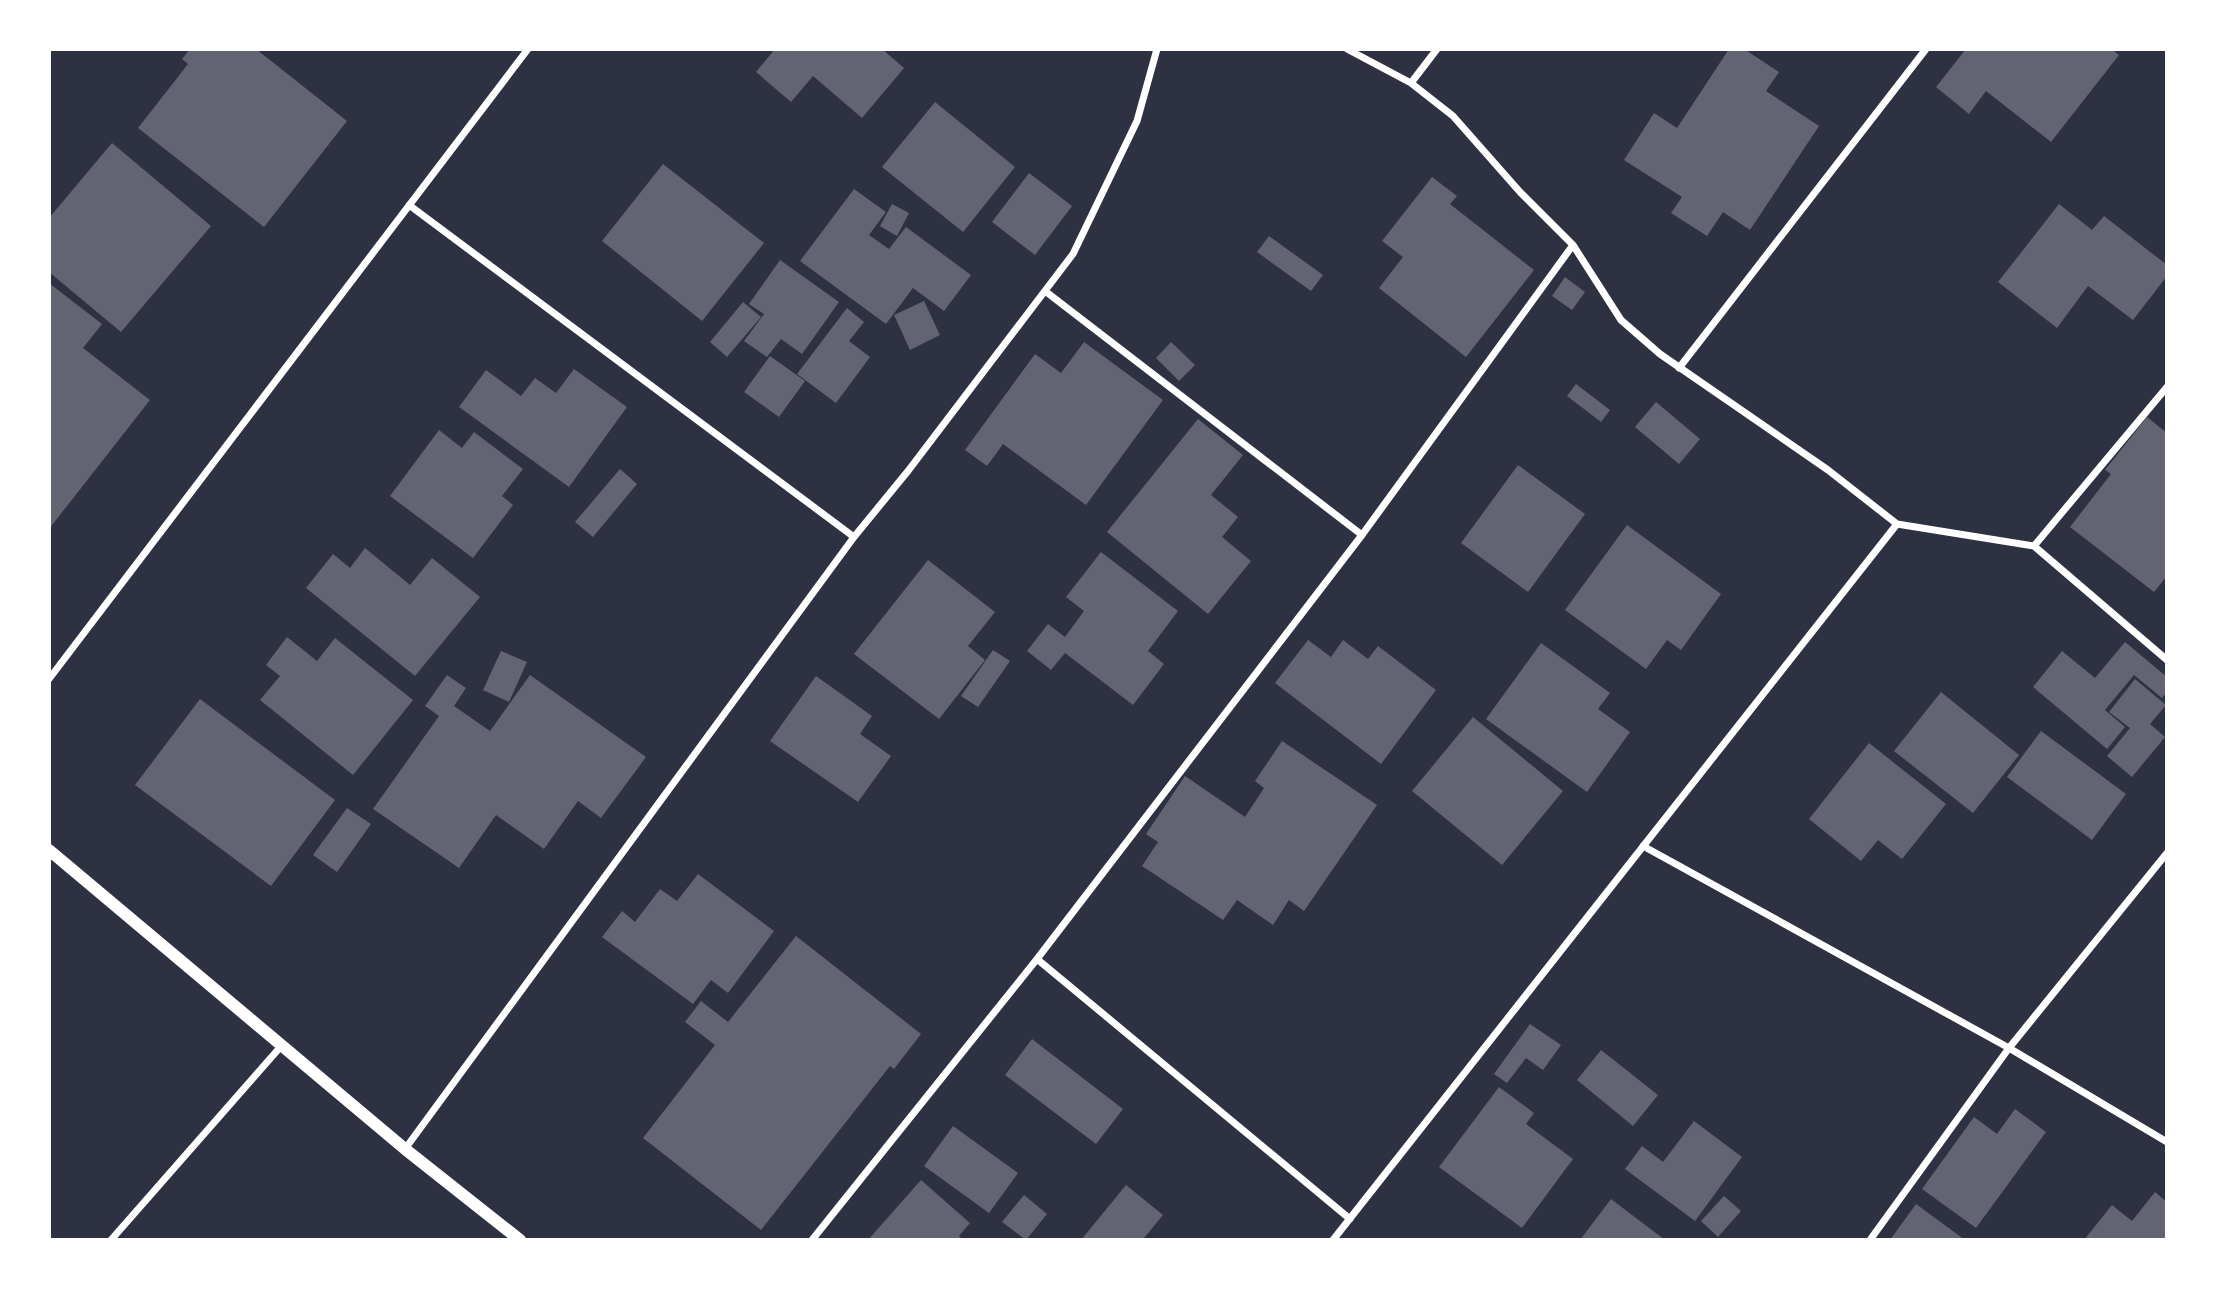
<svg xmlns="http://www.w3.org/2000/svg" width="2216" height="1289" viewBox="0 0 2216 1289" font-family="Overpass,sans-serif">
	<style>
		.building { fill: #626471 }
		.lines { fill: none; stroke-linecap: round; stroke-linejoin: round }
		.minor { stroke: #fff; stroke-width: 7 }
		.tertiary { stroke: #fff; stroke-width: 12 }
	</style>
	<rect width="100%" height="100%" fill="#2d3142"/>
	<path class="building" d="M190,49H256L347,121L264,227L138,128L188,64L182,59Z
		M775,49H882L904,68L862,118L813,76L791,102L756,72Z
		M1729,49H1744L1779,72L1766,91L1819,126L1750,230L1723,212L1707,236L1671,213L1682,197L1624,160L1654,113L1677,128Z
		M1966,49H2111L2119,55L2051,142L1986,91L1969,114L1936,87Z
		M935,102L1015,167L963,232L882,167Z
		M112,143L211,226L121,332L49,272V218Z
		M663,164L764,243L702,321L602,241Z
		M1029,173L1072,206L1035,255L992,222Z
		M1432,177L1457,196L1450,204L1534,270L1466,357L1379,288L1403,257L1382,241Z
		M854,189L886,212L869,235L889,249L906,227L971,275L944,311L913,288L886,324L800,261Z
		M892,204L909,213L897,236L880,226Z
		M2059,204L2092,230L2104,216L2167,265V276L2133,320L2088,286L2057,328L1998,282Z
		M1269,236L1323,275L1311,291L1257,252Z
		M780,260L839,302L802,354L781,339L767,357L744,341L764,314L749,304Z
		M1565,277L1585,292L1572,310L1552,296Z
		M49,283L102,324L83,348L150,400L49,529Z
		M924,301L940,335L910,350L894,315Z
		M743,302L761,317L727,357L710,342Z
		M847,308L864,322L849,341L870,357L836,403L797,374Z
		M1084,342L1163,400L1086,505L1003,444L987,466L965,450L1035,354L1061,373Z
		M1171,342L1195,365L1179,381L1156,358Z
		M770,356L805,381L779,417L744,392Z
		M574,369L627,407L569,487L459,407L486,370L521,396L535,378L556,393Z
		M1576,384L1610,410L1601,422L1567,396Z
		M1656,402L1700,439L1679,464L1635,427Z
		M2147,417L2167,433V576L2154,592L2070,527L2111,474L2105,470Z
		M1198,419L1243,455L1211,495L1238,517L1222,537L1251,561L1208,614L1107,532Z
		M439,430L462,448L474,432L523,469L502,496L513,505L473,558L390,496Z
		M1518,465L1585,514L1528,592L1461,543Z
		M620,469L637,484L593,537L575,522Z
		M1627,525L1721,594L1681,650L1667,640L1646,669L1565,610Z
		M365,548L410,585L432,558L480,597L415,676L306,588L333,554L350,568Z
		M1101,552L1178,611L1148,651L1164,664L1133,705L1065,653L1051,670L1027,651L1048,624L1065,637L1084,611L1066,597Z
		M928,560L995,612L968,646L985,660L939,719L854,654Z
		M287,637L317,661L335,638L413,700L353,775L260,700L280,676L266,665Z
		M1308,640L1331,657L1343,640L1368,659L1378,646L1436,690L1381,764L1275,683Z
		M2125,642L2167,677V692L2162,698L2134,675L2105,710L2125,727L2107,749L2033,687L2062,651L2095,678Z
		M1541,643L1610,693L1598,709L1630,732L1587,792L1486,719Z
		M993,650L1010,661L978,707L961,696Z
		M501,651L527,662L509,702L483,690Z
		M447,675L466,688L454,706L490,731L530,675L646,757L601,818L578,801L544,849L496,815L459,868L373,809L439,716L425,706Z
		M816,676L872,716L860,734L891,756L858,802L770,741Z
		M2135,679L2166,705L2150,724L2165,737L2132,777L2107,756L2130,728L2109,712Z
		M1941,692L2019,755L1973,813L1894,751Z
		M200,699L335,800L271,886L135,785Z
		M1473,717L1563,791L1502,865L1412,791Z
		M2041,731L2126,794L2092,840L2007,777Z
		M1282,741L1377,805L1304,911L1289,900L1273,925L1237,900L1223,920L1142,866L1158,842L1146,834L1185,776L1245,817L1264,788L1255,781Z
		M1869,743L1946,804L1902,859L1878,840L1861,861L1809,819Z
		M347,808L371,824L337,872L313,855Z
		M698,874L774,931L728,993L711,980L693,1004L602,937L622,911L635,922L660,889L677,901Z
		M796,936L921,1034L894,1069L890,1066L761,1230L643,1138L715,1045L685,1022L701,1001L728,1022Z
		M1530,1024L1561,1045L1543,1070L1526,1058L1507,1083L1494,1074Z
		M1032,1039L1123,1109L1096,1144L1005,1075Z
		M1601,1050L1658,1095L1633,1126L1577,1080Z
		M1499,1087L1534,1113L1526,1124L1573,1159L1522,1228L1439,1167Z
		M2015,1109L2046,1132L1976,1228L1922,1189L1974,1117L1997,1134Z
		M1694,1121L1742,1157L1695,1221L1625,1169L1642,1146L1663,1162Z
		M953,1126L1018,1173L989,1213L924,1166Z
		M921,1180L970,1223L959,1236L963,1240H868Z
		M1126,1185L1163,1215L1144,1238L1147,1240H1081Z
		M2155,1192L2167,1202V1240H2084L2112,1205L2132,1221Z
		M1024,1195L1047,1214L1026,1240L1002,1222Z
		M1724,1196L1741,1211L1718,1237L1701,1221Z
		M1611,1199L1665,1240H1580Z
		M1916,1204L1965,1240H1890Z"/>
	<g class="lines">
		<path class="minor" d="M1347,49L1411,83L1453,116L1520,192L1573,245L1621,320L1660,354L1828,470L1897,524L2034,546L2167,660
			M1411,83L1437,49
			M409,205L854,537
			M1045,291L1362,535
			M1679,368L1926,49
			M2034,546L2167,387
			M49,679L528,49
			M1643,846L2009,1048L2167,1142
			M1037,959L1350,1219
			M405,1149L854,537L908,471L1073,254L1137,121L1157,49
			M111,1240L283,1044
			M812,1240L1037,959L1362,535L1573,245
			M1333,1240L1897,524
			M1870,1240L2009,1048L2167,853"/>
		<path class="tertiary" d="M49,850L405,1149L520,1240"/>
	</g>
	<rect width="2216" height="1289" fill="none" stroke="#ffffff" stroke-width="102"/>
</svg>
